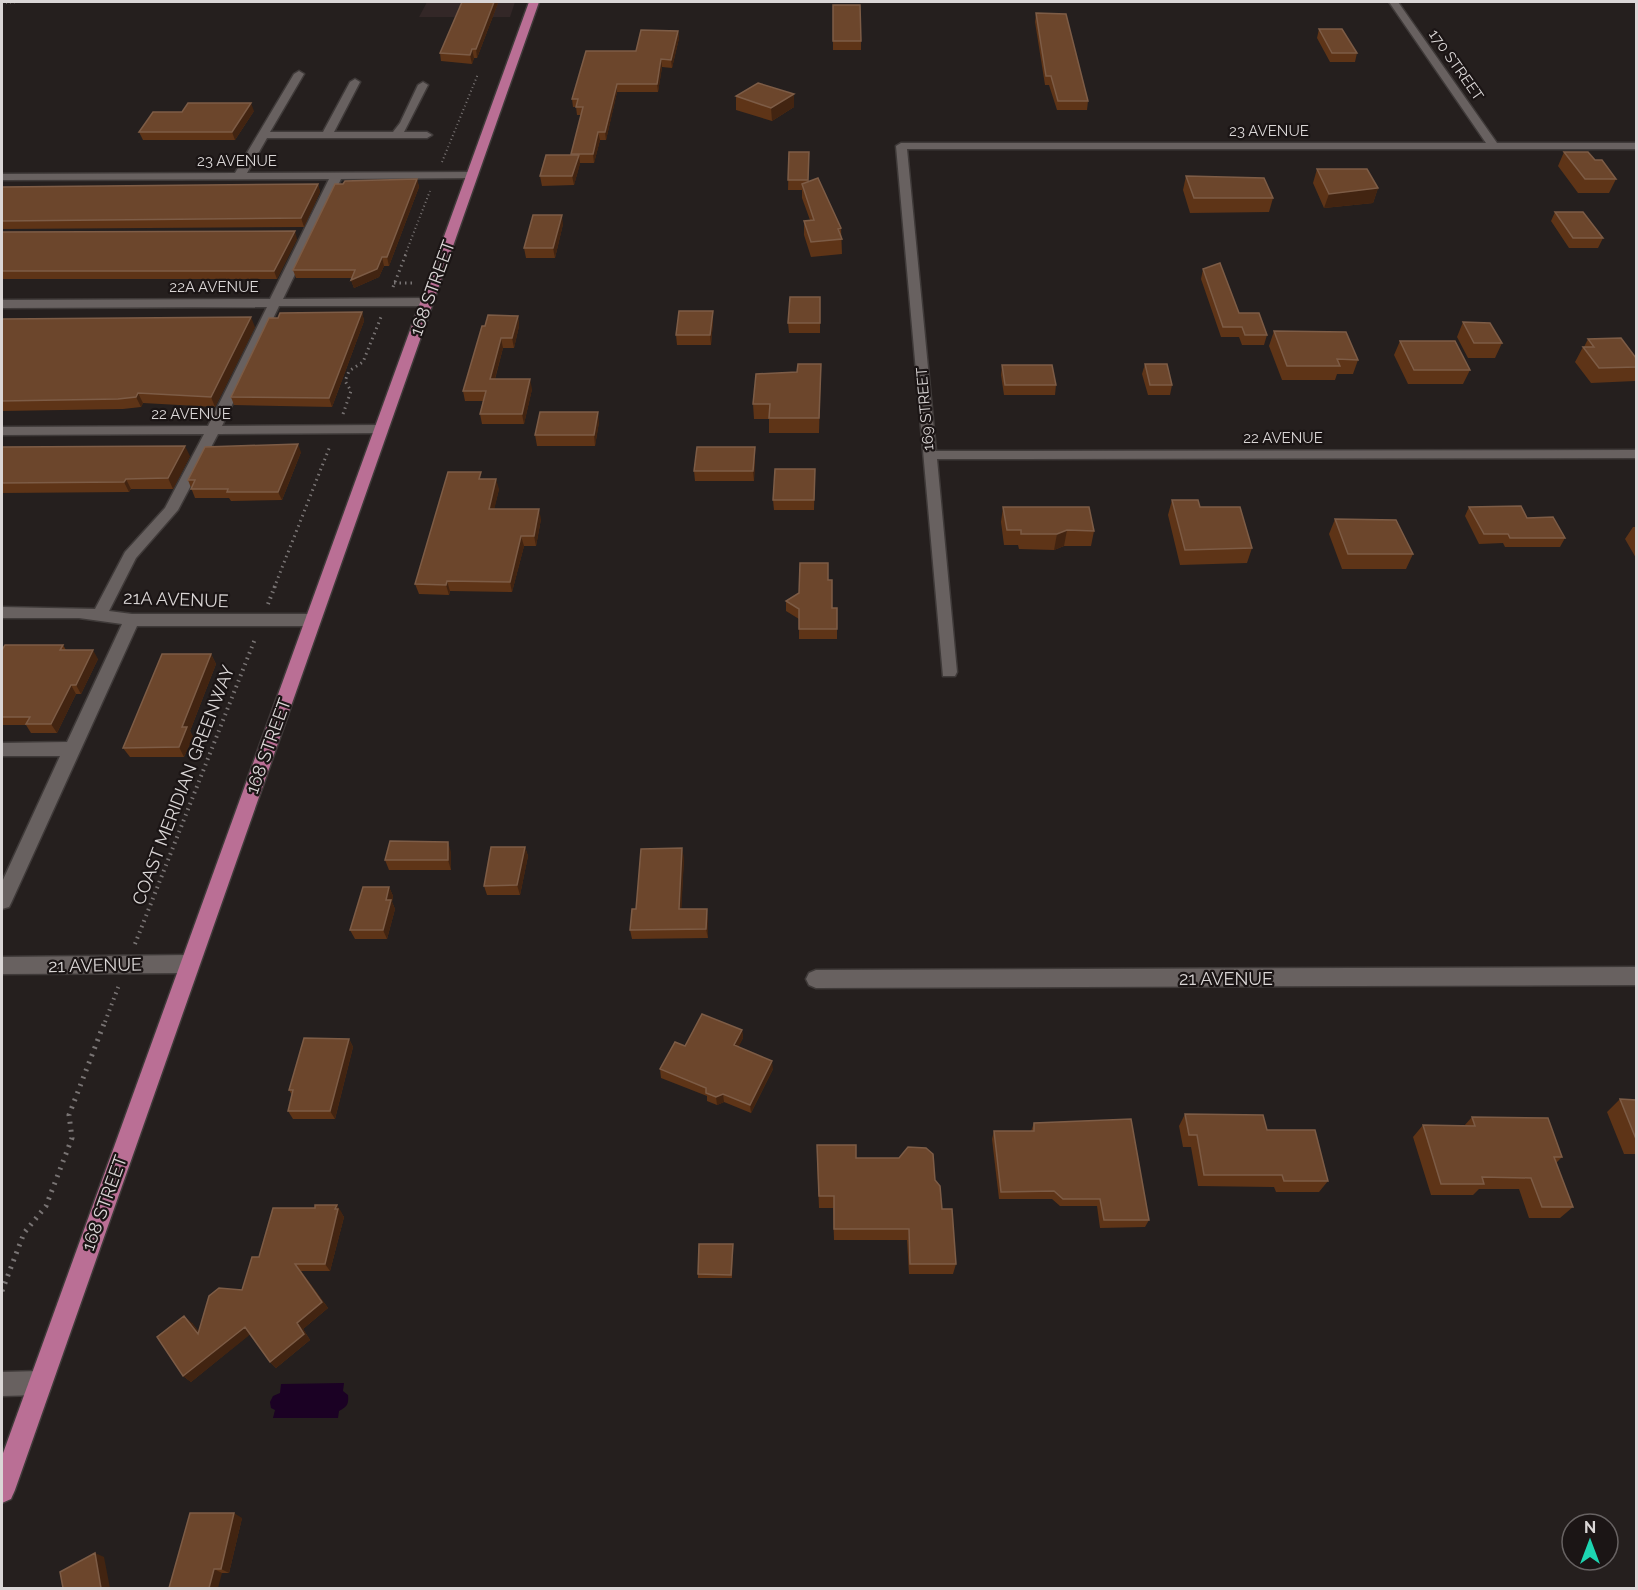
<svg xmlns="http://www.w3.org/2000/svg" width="1638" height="1590" viewBox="0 0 1638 1590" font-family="Raleway,sans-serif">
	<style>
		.built { fill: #332727 }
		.water { fill: #1b0124 }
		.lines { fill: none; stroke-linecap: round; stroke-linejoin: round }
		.minor-casing { stroke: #3f3a39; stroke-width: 3 }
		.major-casing { stroke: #3f3a39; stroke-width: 3 }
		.path-far3 { stroke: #797474; stroke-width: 2; stroke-dasharray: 1 3; stroke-linecap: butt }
		.path-far2 { stroke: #797474; stroke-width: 3; stroke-dasharray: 1.5 4; stroke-linecap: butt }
		.path-far1 { stroke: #797474; stroke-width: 4; stroke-dasharray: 1.5 4.5; stroke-linecap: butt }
		.path { stroke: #797474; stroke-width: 5; stroke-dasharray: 2 6; stroke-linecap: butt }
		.minor { fill: #686160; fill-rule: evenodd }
		.major { fill: #ba6f95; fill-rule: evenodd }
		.wall { fill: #5e3417 }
		.shaded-wall { fill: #422411 }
		.building { fill: #6c462c; stroke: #7d5c46; stroke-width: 1.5 }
		.labels { text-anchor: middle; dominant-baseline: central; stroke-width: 4.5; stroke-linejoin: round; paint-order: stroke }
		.far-street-label { font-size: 15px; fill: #dad6d6; stroke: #1b1515 }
		.street-label { font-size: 18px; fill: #dad6d6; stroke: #1b1515 }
	</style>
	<rect width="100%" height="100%" fill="#251f1e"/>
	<path class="built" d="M427,2H515L510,17H419Z"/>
	<path class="water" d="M344,1383L343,1391L348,1395C349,1404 347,1407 339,1411L338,1418H273L275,1410L271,1408L270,1402L273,1396L280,1393L281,1384Z"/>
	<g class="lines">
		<g class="minor-casing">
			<path id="minor" d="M1389,2H1398L1497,143H1636V149H907L936,451L1636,450V458L937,459L957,672L955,676H943L896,146L901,143H1486Z
				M299,71L304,74L270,132H323L350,82L355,79L360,82L334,132H393L400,123L418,85L423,82L428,85L404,132H427L432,135L427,138H267L247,173L472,172L478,175L472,178L341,179L283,299L427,298L433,302L427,306H279L222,426L381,425L388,429L381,433L218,434L178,510L136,558L109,611L132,614H313L321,620L313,626H137L12,901L9,907L2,909V882L60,756H2V743L67,742L122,624L79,618H2V607L95,609L125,552L165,508L204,434L2,435V427L208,426L267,307L2,308V300L270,299L329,179L2,180V174L235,173L294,74Z
				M189,955L196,958L199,964L196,970L189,973L2,974V957Z
				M1636,967V985L816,988L809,985L806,979L809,973L816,970Z
				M40,1371L49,1374L52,1383L49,1392L40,1395L2,1396V1372Z"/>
		</g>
		<g class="major-casing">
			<path id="major" d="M529,2H539L15,1490L11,1499L2,1503V1456Z"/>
		</g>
		<path class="path-far3" d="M2,3L20,2
			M442,162L478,74
			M405,255L430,191"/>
		<path class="path-far2" d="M394,283H415
			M393,287L406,254
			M343,414L351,391L345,381L349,371L363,362L381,317
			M274,588L330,446"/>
		<path class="path-far1" d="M268,604L275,586
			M135,944L255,639
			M105,1022L119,985"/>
		<path class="path" d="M2,1291L24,1233L46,1206L72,1138L69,1115L105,1021"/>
		<use href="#minor" class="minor"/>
		<use href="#major" class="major"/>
	</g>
	<path class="wall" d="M498,3L477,58H474L472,64L441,61L440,53Z
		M833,5L861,41V50H833Z
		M1036,13L1088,101L1087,110H1057L1049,85H1045L1035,22Z
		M1319,29L1357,53L1355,62H1330L1317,38Z
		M678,31L679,38L672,68L662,67L658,92H617L606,140H600L594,163H580L574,185L542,186L540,176L571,155L581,115H577L576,107H573L572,99Z
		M736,96L794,107L772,121L736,110Z
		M254,111L235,140H143L139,132Z
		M789,152H809L808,182L841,228L842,254L811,257L804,235V221L810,220L802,198V190H788Z
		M1564,152L1595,160L1616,179L1609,193H1578L1558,166Z
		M1317,169L1378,188L1373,203L1324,208L1313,183Z
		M1186,176L1273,198L1269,212L1190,213L1183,190Z
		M417,179L419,187L389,266H384L379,277L354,288L351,280L352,278H296L293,270L343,184Z
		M318,184L320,192L304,227L2,229V187Z
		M1555,212L1603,238L1598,248H1569L1551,221Z
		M563,224L555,258H526L524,248Z
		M2,232L297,239L277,279H2Z
		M1203,269L1239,313L1267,335L1264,345H1242L1239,337H1221L1201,279Z
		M820,297V333H789L788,323Z
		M713,311V321L711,345H677L676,335Z
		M362,312L364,321L332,407L234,405L231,397Z
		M518,316L519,326L514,348H503L495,379L532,389L524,424H482L480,414L483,401H465L463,391Z
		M2,319L255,327L215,407L143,403L141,407L123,409L2,411Z
		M1463,322L1502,343L1495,358H1468L1457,337Z
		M1274,331L1358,360L1353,374H1337L1335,380H1282L1269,346Z
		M1588,339L1636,358V379L1635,381L1591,383L1575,362L1583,347H1584Z
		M1400,341L1470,370L1463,384H1408L1394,355Z
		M821,364L819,433H769V419H754L753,404L797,372Z
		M1145,364L1172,385L1170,395H1148L1142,374Z
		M1002,365L1056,385L1055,395H1004L1001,375Z
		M599,422L595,446H537L535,435Z
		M2,447L190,456L173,489H131L129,492L2,493Z
		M755,447V457L754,481H695L694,471Z
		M301,452L282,500L231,501L229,498H195L188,480Z
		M815,469L814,510H774L773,500Z
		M483,479L499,489L494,509L541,519L536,546H524L512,592L450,591L449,595L419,594L415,584Z
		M1172,500L1200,507L1252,548L1247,563L1180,565L1168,515Z
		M1003,507L1094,531L1091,546H1064L1054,550L1019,549L1018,545H1004L1001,522Z
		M1469,507L1527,518L1565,538L1560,547H1505L1503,543L1479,544L1465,516Z
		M1335,519L1413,554L1406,569H1342L1329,534Z
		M1633,527H1636V558L1625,539Z
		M828,580L832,608H837V639H799V619L786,611V601Z
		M63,645L66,650L98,659L81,694H76L57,733H31L26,725H2V650Z
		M211,654L216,664L190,731L193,737L184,757H130L123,748Z
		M525,847L528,856L520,895H487L484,886Z
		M451,852V870H389L385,860Z
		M684,858L681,909L708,918V938L632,939L630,930L636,909Z
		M389,887L393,896L392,902L395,909L387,939H355L350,930Z
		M742,1030L743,1038L738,1047L773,1069L751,1113L724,1102L717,1105L707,1101V1096L661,1078L660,1069L685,1046Z
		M349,1039L353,1047L335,1119H293L288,1111L292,1095L289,1090Z
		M1620,1099L1636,1100V1154H1624L1607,1112Z
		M1185,1114L1267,1130L1328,1181L1319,1192H1276L1274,1187L1198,1186L1191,1147H1183L1179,1126Z
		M1472,1117L1562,1157L1556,1163L1573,1207L1560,1218H1529L1519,1189H1479L1473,1195H1431L1413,1137L1423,1125L1464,1126Z
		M1034,1123L1149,1220L1145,1227L1100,1228L1097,1206H1060L1052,1199H999L992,1139L994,1131H1031Z
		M817,1157L856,1158L935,1180L956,1264L953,1274H909L907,1240H834L833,1208H819Z
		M342,1213V1214L344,1217L330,1271H301L328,1308L303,1329L310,1340L276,1368L270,1362L250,1334L191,1382L183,1376L192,1323L199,1332L242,1290L259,1257Z
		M733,1244L732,1278H698V1274Z
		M242,1518L229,1573H222L169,1588Z"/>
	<path class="shaded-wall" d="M494,2H498V3L477,58L476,49Z
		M678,31L679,38L672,68L671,60Z
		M472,49L474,58L472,64L470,55Z
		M661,59L662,67L658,92L657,84Z
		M617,84V92L606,140L605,132Z
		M794,94V107L772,121L771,108Z
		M251,103L254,111L235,140L232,132Z
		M598,132L600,140L594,163L593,154Z
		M579,155L580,164L574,185L572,176Z
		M417,179L419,187L389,266L387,257Z
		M318,184L320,192L304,227L301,218Z
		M1378,188L1373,203L1324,208L1329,194Z
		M562,215L563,224L555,258L553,248Z
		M295,231L297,239L277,279L274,271Z
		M382,257L384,266L379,277L354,288L351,280Z
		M713,311V321L711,345L710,335Z
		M362,312L364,321L332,407L329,398Z
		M518,316L519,326L514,348L512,338Z
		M251,317L255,327L215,407L211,397Z
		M501,338L503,348L492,389L490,379Z
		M530,379L532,389L524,424L522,414Z
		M138,393L143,403L141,407L136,397Z
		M598,412L599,422L595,446L594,435Z
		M298,444L301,452L282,500L278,492Z
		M185,446L190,456L173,489L168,478Z
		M755,447V457L754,481L753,471Z
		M126,479L131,489L129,492L124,482Z
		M496,479L499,489L492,519L489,509Z
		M539,509L541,519L536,546L534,536Z
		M1067,530L1064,546L1054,550L1057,534Z
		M521,536L524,546L512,592L510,582Z
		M447,581L450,591L449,595L446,585Z
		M93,650L98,659L81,694L76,685Z
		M211,654L216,664L190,731L193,737L184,757L179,747L182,727Z
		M71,685L76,694L57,733L51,724Z
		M448,842L451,852V870L448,860Z
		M525,847L528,856L520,895L517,885Z
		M682,848L684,858L681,918L679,909Z
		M389,887L393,896L392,902L395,909L387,939L383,930L386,900Z
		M707,909L708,918V938L706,929Z
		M742,1030L743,1038L735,1054L734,1045Z
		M349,1039L353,1047L335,1119L330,1111Z
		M772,1061L773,1069L751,1113L750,1105Z
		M723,1094L724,1102L717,1105L716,1097Z
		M337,1205L342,1213V1214L344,1217L330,1271L325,1264Z
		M295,1264L328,1308L303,1329L310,1340L276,1368L270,1362L297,1323Z
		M184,1316L192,1323L205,1340L198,1334Z
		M245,1327L252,1333L191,1382L183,1376Z
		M234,1513L242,1518L229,1573L221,1569Z
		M95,1553L104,1557L110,1588H101Z
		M214,1569L222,1573L218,1588H209Z"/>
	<path class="building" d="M462,2H494L476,49H472L470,55L440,53Z
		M833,5H860L861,41H833Z
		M1036,13L1066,14L1088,101H1058L1051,76H1046Z
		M1319,29H1342L1357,53H1332Z
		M641,30L678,31L671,60L661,59L657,84H617L605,132H598L593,154H571L583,107H576L578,99H572L586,51H636Z
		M758,83L794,94L771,108L736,96Z
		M188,103H251L232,132H139L153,112H182Z
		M789,152H809L808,180H788Z
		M1564,152H1588L1595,160H1602L1616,179H1585Z
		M546,155H579L572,176H540Z
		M1317,169H1367L1378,188L1329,194Z
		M1186,176L1264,178L1273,198H1194Z
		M818,178L841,228L838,229L842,239L811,242L804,221L814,220L802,184Z
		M417,179L387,257H382L377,269L351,280L355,270H293L335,184H343L345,181Z
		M318,184L301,218L2,221V187Z
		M1555,212H1583L1603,238H1573Z
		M533,215H562L553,248H524Z
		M295,231L274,271H2V232Z
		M1220,263L1239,313H1259L1267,335H1245L1242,327H1223L1203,269Z
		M790,297H820V323H788Z
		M679,311H713L710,335H676Z
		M362,312L329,398L231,397L269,318H278L280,313Z
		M488,315L518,316L512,338H501L490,379H530L522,414H480L486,391H463L482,326H485Z
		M251,317L211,397L138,393L136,397L118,399L2,401V319Z
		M1463,322L1490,323L1502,343H1474Z
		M1274,331L1346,332L1358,360L1337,359L1340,366H1287Z
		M1621,338L1636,358V367L1599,368L1583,347H1594L1588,339Z
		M1400,341H1455L1470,370H1414Z
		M798,364H821L819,418H769L770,404H753L756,374L797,372Z
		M1145,364H1167L1172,385H1150Z
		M1002,365H1052L1056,385H1005Z
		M540,412H598L594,435H535Z
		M298,444L278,492H227L228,489H191L195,480H188L205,447Z
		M185,446L168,478L126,479L124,482L2,483V447Z
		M697,447H755L753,471H694Z
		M775,469H815L814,500H773Z
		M448,472H481L479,479H496L489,509H539L534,536H521L510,582L447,581L446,585L415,584Z
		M1172,500H1198L1200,507H1240L1252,548L1185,550Z
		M1521,506L1527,518L1553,517L1565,538H1510L1508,534H1484L1469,507Z
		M1003,507H1089L1094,531L1067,530L1057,534H1021V530H1007Z
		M1335,519L1396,520L1413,554H1348Z
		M800,563H828V580H832V608H837V629H799V609L786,601L799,593Z
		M5,645H63L60,650H93L76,685H71L51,724H26L30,717H2V650Z
		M162,654H211L182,727H187L179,747L123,748Z
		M390,841L448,842V860H385Z
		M491,847H525L517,885L484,886Z
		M682,848L679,909H707L706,929L630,930L632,909H636L641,849Z
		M363,887H389L386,900H391L383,930H350Z
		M702,1014L742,1030L734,1045L772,1061L750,1105L723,1094L716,1097L706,1093V1088L660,1069L675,1042L685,1046Z
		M304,1038L349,1039L330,1111H288L293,1090H289Z
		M1620,1099L1636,1100V1139Z
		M1185,1114L1263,1115L1267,1130H1315L1328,1181H1284L1282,1175H1204L1197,1135H1189Z
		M1472,1117L1548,1118L1562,1157H1554L1573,1207H1542L1531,1178L1482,1177L1484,1184H1441L1423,1125L1475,1126Z
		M1131,1119L1149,1220H1104L1100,1199H1063L1054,1191L1001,1192L994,1131H1034V1123Z
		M817,1145H856V1158H899L908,1147L926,1148L933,1154L935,1180L940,1186L942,1209H952L956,1264H910L909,1229H834V1196H819Z
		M315,1205H337L335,1209H338L325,1264H295L322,1302L297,1323L304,1334L270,1362L245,1327L183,1376L157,1337L184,1316L198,1334L209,1296L219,1288L242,1290L252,1257H259L273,1208H315Z
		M699,1244H733L731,1275L698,1274Z
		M190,1513H234L221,1569H214L209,1588H169Z
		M95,1553L101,1588H63L60,1572Z"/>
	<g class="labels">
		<g class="far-street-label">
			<text transform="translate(1456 65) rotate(55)">170 STREET</text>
			<text x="1269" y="131">23 AVENUE</text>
			<text x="237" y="161">23 AVENUE</text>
			<text x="214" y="287">22A AVENUE</text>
			<text transform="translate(925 409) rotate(-95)">169 STREET</text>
			<text x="191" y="414">22 AVENUE</text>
			<text x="1283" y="438">22 AVENUE</text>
		</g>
		<g class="street-label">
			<text transform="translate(432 288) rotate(-70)">168 STREET</text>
			<text transform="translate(176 599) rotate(2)">21A AVENUE</text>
			<text transform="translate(268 746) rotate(-70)">168 STREET</text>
			<text transform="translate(183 785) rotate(-69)">COAST MERIDIAN GREENWAY</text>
			<text transform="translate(95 965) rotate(-1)">21 AVENUE</text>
			<text x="1226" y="978">21 AVENUE</text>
			<text transform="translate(104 1203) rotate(-70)">168 STREET</text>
		</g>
	</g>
	<rect width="1638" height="1590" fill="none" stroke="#dad6d6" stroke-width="6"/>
	<g transform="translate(1590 1542)"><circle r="28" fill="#1b1515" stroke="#676262" stroke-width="1.5"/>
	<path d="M0-4.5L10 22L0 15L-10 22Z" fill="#1dd5b1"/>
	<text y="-9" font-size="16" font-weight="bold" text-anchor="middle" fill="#dad6d6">N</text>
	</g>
</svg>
